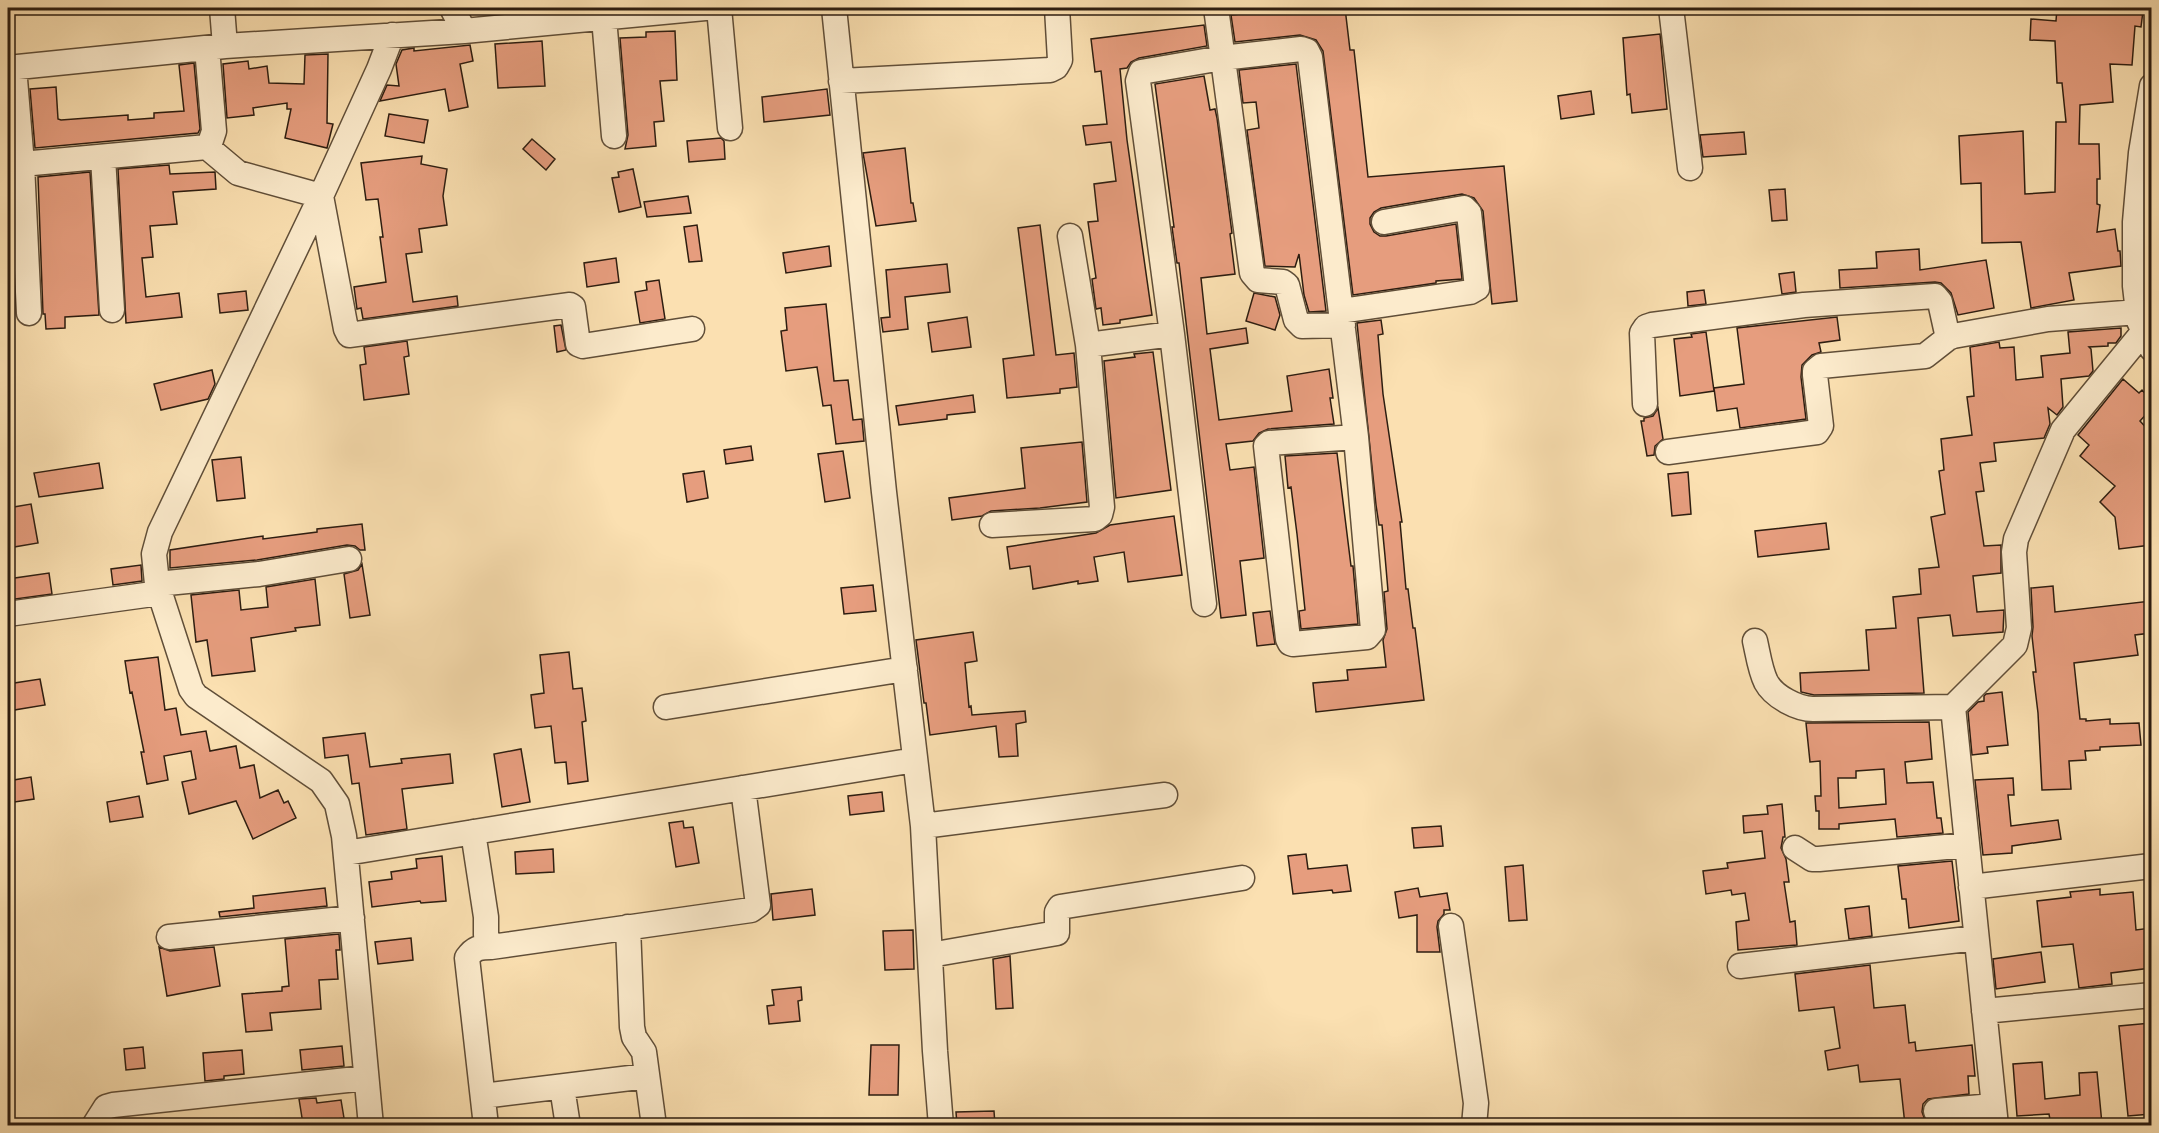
<svg xmlns="http://www.w3.org/2000/svg" width="2159" height="1133" viewBox="0 0 2159 1133" font-family="'IM FELL English',serif">
	<style>
		.building { fill: #e69d7e; stroke: #2d1d10; stroke-width: 1.5; fill-rule: evenodd }
		.lines { fill: none; stroke-linecap: round; stroke-linejoin: round }
		.minor-casing { stroke: #604e38; stroke-width: 27 }
		.minor { stroke: #fcebcc; stroke-width: 24 }
	</style>
	<rect width="100%" height="100%" fill="#fbe0b1"/>
	<filter id="stains"><feTurbulence type="fractalNoise" baseFrequency=".00333" numOctaves="4"/><feColorMatrix values="0 0 0 0 .2 0 0 0 0 .09 0 0 0 0 .02 0 0 0 .5 -.17"/></filter>
	<radialGradient id="worn" r=".72"><stop offset=".6" stop-color="#630" stop-opacity="0"/><stop offset="1" stop-color="#630" stop-opacity=".3"/></radialGradient>
	<path class="building" d="M1302,8H1345L1350,50H1354L1368,177L1504,166L1517,301L1492,304L1483,211L1474,198L1462,194L1381,208L1374,212L1370,218V224L1374,232L1380,236H1386L1456,224L1462,279L1436,281V283L1353,295L1323,51L1316,40L1300,35L1235,42L1231,15Z
		M2057,8H2135V10L2143,11L2141,27L2135,26L2132,65L2110,64L2113,102L2080,105L2079,144H2099L2100,179H2097V204L2100,205L2097,232L2115,229L2118,251H2120L2121,266L2069,273L2074,300L2031,308L2021,242L1982,243L1981,183L1961,184L1959,136L2023,131L2025,194L2055,192L2056,122H2066L2062,83H2057L2055,41L2030,40L2031,19L2056,21Z
		M1204,25L1207,46L1139,58L1131,62L1127,68L1120,69L1127,140L1152,315L1120,320V323L1103,325L1101,308L1096,309L1092,279L1096,278L1088,222L1098,221L1094,184L1116,181L1111,142L1086,145L1083,126L1107,124L1101,71L1095,72L1091,39Z
		M675,31L677,80L660,81L664,121L654,122L656,146L625,149L628,135L620,38L646,37V32Z
		M1660,34L1667,109L1632,113L1630,94L1627,95L1623,38Z
		M542,41L545,86L498,88L495,44Z
		M470,45L473,61L460,64L468,107L449,111L445,89L380,101L387,85L399,86L396,64L402,50L414,48V51Z
		M328,54L327,123L333,124L327,148L285,138L291,109H287V103L253,108L254,115L227,118L223,64L248,61L249,69L267,66L269,83L304,84L305,55Z
		M194,63L200,129L198,133L35,148L30,89L56,87L58,119L61,120L128,115V120L154,118V113L184,111L179,65Z
		M1296,64L1326,311L1309,312L1304,295L1299,254L1295,267L1265,266L1247,130L1259,128L1256,102L1243,103L1239,70Z
		M1204,76L1210,110L1215,109L1217,118L1232,233L1230,234L1235,274L1201,278L1207,334L1246,328L1248,343L1210,349L1219,420L1292,411L1287,376L1329,369L1333,398H1330L1334,424L1268,429L1259,433L1253,441L1226,444L1230,470L1254,467L1264,558L1240,561L1246,615L1221,618L1179,263H1177L1172,227H1174L1155,84Z
		M827,89L830,115L764,122L762,97Z
		M1591,91L1594,114L1561,119L1558,96Z
		M389,114L428,120L424,143L385,136Z
		M1744,132L1746,154L1703,157L1700,135Z
		M721,138L724,141L725,159L689,162L687,141Z
		M532,139L555,159L546,170L523,149Z
		M905,148L911,203H913L916,221L876,226L863,153Z
		M422,156L421,164L447,169L443,196L447,225L419,229L422,252L406,254L413,302L457,296L458,306L363,319L361,308L357,309L354,287L386,282L380,237H383L378,199L366,200L361,163Z
		M169,165L170,174L215,172L216,189L173,192L177,224L150,226L153,257L142,258L146,297L179,293L182,317L126,323L118,169Z
		M633,169L641,207L619,212L612,178L619,177L618,172Z
		M90,172L99,315L65,317V328L46,329L45,314H43L38,177Z
		M1785,189L1787,220L1772,221L1769,190Z
		M688,196L691,213L647,217L644,202Z
		M697,225L702,261L689,262L684,227Z
		M1040,225L1056,355L1074,353L1077,387L1060,389V393L1007,398L1003,359L1034,355L1018,228Z
		M829,246L831,266L786,273L783,253Z
		M1919,249L1920,270L1986,260L1994,308L1958,315L1951,293L1941,283L1935,282L1840,288L1839,270L1877,268L1876,252Z
		M616,258L619,282L587,287L584,263Z
		M947,264L950,292L905,297L908,329L883,332L881,318L890,317L886,270Z
		M1794,272L1796,292L1782,294L1779,274Z
		M659,280L665,319L640,323L635,292L647,290L646,282Z
		M1704,290L1706,304L1688,306L1687,292Z
		M246,291L248,310L220,313L218,294Z
		M1254,293L1275,297L1280,315L1275,330L1246,321Z
		M826,304L834,381L848,380L853,420L862,419L864,441L836,444L831,405L823,406L817,367L786,371L781,331L787,330L785,308Z
		M967,317L971,347L932,352L928,323Z
		M1837,317L1840,340L1819,343L1821,352L1812,355L1802,365L1801,377L1806,419L1740,428L1737,408L1717,411L1714,388L1744,384L1737,328Z
		M1381,320L1383,334L1378,335L1383,394L1402,522H1400L1406,589H1408L1413,628H1415L1424,700L1316,712L1313,683L1348,680L1347,670L1386,667L1383,640L1387,629L1384,592L1388,591L1385,556L1382,525H1379L1376,505L1357,323Z
		M561,325L566,350L557,352L554,326Z
		M2121,328V336L2116,343H2108V346L2089,347L2091,349L2093,371L2089,376L2061,379L2063,407L2057,415L2048,408L2050,424L2044,438L1994,443L1996,461L1980,463L1984,491L1976,492L1984,546L2001,545V573L1973,576L1977,612L2004,610L2003,632L1953,636L1950,615L1918,618L1924,693L1814,695L1801,692L1800,673L1869,670L1866,630L1896,628L1893,597L1921,594L1919,569L1939,567L1931,517L1945,514L1939,471L1944,470L1941,439L1972,435L1967,397L1974,396L1970,347L1999,342L2000,348L2014,347L2016,380L2043,377L2041,356L2070,353L2068,332Z
		M1706,332L1714,391L1680,396L1674,339L1692,337L1691,334Z
		M407,341L409,356L404,357L409,394L364,400L360,365L366,364L364,347Z
		M1153,352L1171,490L1116,498L1104,361L1135,357L1134,354Z
		M212,370L215,384L208,399L161,410L154,384Z
		M2123,379L2139,393L2142,390L2151,400V409L2140,421L2151,433V545L2119,549L2115,517L2100,502L2115,486L2080,456L2089,445L2078,435Z
		M973,395L975,412L947,415V419L899,425L896,406Z
		M1658,408L1663,439L1655,446L1654,455L1647,456L1641,421H1644V418L1653,416Z
		M1082,442L1087,502L1040,508L991,511L982,516L952,520L949,498L1025,488L1021,448Z
		M751,446L753,460L726,464L724,450Z
		M843,451L850,498L825,502L818,454Z
		M1337,453L1351,566H1353L1358,624L1301,629L1299,611L1305,610L1297,534L1291,487L1288,488L1285,456Z
		M241,457L245,498L217,501L212,460Z
		M99,463L103,488L39,497L34,473Z
		M704,471L708,498L687,502L683,474Z
		M1688,472L1691,514L1672,516L1668,474Z
		M31,504L38,543L8,548V508Z
		M1174,516L1182,575L1128,582L1124,552L1094,557L1098,581L1078,584V581L1033,589L1030,566L1010,569L1007,547L1096,533L1110,525Z
		M1826,523L1829,549L1758,557L1755,531Z
		M362,524L365,550H360L355,546L347,545L257,560L170,568V550L263,536V539L317,532V529Z
		M362,564L370,615L350,618L344,574L358,570Z
		M141,565L142,581L113,585L111,569Z
		M49,573L52,594L8,600V579Z
		M315,579L320,625L295,628L296,631L251,638L255,671L212,676L207,640L196,642L191,595L239,590L241,610L268,607L266,587Z
		M873,585L876,611L844,614L841,588Z
		M2053,586L2055,612L2151,601V633L2135,635L2138,655L2074,663L2080,719H2086V721L2110,719V724L2139,723L2141,745L2100,747V750L2085,751L2086,760L2069,761L2071,789L2042,790L2038,713L2033,672H2036L2032,636L2033,627L2031,588Z
		M1270,611L1275,644L1257,646L1253,613Z
		M973,632L977,661L965,663L969,707L971,706L972,715L1025,711L1026,722L1016,724L1018,756L999,757L996,726L930,735L926,703H924L916,640Z
		M569,652L573,689L582,688L586,721L582,722L588,781L568,784L566,762L555,763L551,726L535,728L531,695L544,693L540,655Z
		M158,657L165,710L176,708L181,735L206,731L210,751L236,746L240,768L254,765L260,798L278,790L284,803L288,801L296,818L253,839L236,801L189,814L182,782L196,779L191,751L164,756L168,780L147,784L141,752H144L132,692L130,693L125,661Z
		M40,679L45,705L8,711V684Z
		M2002,692L2008,745L1987,747L1988,753L1972,755L1968,712L1978,702L1984,701V696L1986,694Z
		M1929,722L1932,759L1905,762L1907,783L1933,782L1937,818H1941L1943,833L1897,837L1895,819L1839,824V829H1819V811H1816L1815,796H1821L1820,761L1810,762L1806,723ZM1884,769L1886,804L1839,808L1838,778H1856V771Z
		M365,733L370,767L402,763L401,759L450,754L453,783L402,789L407,829L366,835L359,783L352,784L348,755L325,758L323,738Z
		M521,749L530,802L502,807L494,754Z
		M31,777L34,799L8,803V781Z
		M2013,778L2014,795H2008L2011,826L2058,820L2061,839L2012,846V853L1983,855L1975,780Z
		M882,792L884,811L850,815L848,796Z
		M139,796L143,817L110,822L107,802Z
		M1782,804L1785,837H1783L1781,848L1786,859L1789,882H1784L1790,922L1795,921L1797,945L1738,950L1736,922L1749,920L1745,893L1732,895L1731,890L1706,894L1703,871L1728,868L1727,863L1765,858L1762,831L1744,833L1743,816L1768,814L1767,806Z
		M683,821L684,828L693,827L699,863L676,867L669,823Z
		M1441,826L1443,846L1414,848L1412,828Z
		M553,849L554,872L516,874L515,852Z
		M1306,854L1308,869L1347,865L1351,891L1333,893L1332,890L1293,894L1288,856Z
		M442,856L446,901L421,903L420,901L372,907L369,882L392,879L391,872L417,868L416,859Z
		M1952,861L1959,921L1909,928L1906,899H1902L1898,866Z
		M1523,865L1527,920L1509,921L1505,867Z
		M325,888L327,906L220,917L219,912L254,908L253,896Z
		M1418,888L1420,897L1447,893L1450,910H1444V914L1438,921L1437,927L1440,952H1417V915L1399,918L1395,892Z
		M812,889L815,915L773,920L771,894Z
		M2100,889V895L2133,892L2136,930L2151,928V968L2111,973L2112,984L2079,988L2073,944L2042,947L2037,901L2071,897L2070,892Z
		M1869,906L1872,936L1849,939L1845,909Z
		M913,930L914,969L885,970L883,931Z
		M339,934L340,950H336L338,979L319,980L321,1009L270,1013L272,1030L246,1032L242,994L282,991V987L289,986L285,939Z
		M411,938L413,960L378,964L375,942Z
		M159,947L170,951L214,947L220,986L167,996Z
		M2041,952L2045,982L1996,989L1993,959Z
		M1010,956L1013,1008L996,1009L993,959Z
		M1870,965L1874,1008L1905,1005L1909,1043L1915,1042L1916,1051L1972,1045L1975,1076H1968L1969,1094L1928,1099L1923,1104L1922,1112L1925,1120L1931,1124L1972,1122V1125H1905L1900,1079L1860,1082L1858,1065L1828,1070L1825,1051L1840,1048L1834,1007L1799,1011L1795,974Z
		M801,987L802,1000L798,1001L800,1021L769,1024L767,1006L774,1005L772,990Z
		M2151,1023V1114L2128,1116L2119,1026Z
		M871,1045H899L898,1095H869Z
		M342,1046L344,1066L302,1070L300,1050Z
		M143,1047L145,1068L126,1070L124,1049Z
		M242,1050L244,1074L224,1076V1079L205,1081L203,1053Z
		M2042,1062L2045,1099L2080,1095L2079,1073L2097,1072L2102,1124L2083,1125V1123L2051,1125L2049,1114L2017,1116L2013,1064Z
		M316,1098L317,1103L341,1100L344,1118L303,1124L299,1099Z
		M994,1111L995,1125H957L956,1112Z"/>
	<g class="lines">
		<g class="minor-casing">
			<path id="minor" d="M222,8L225,46
				M452,8L464,31
				M719,8L730,128
				M834,8L884,492L923,826L935,1051L941,1126
				M1216,8L1252,273L1258,280L1283,282L1287,285L1296,320L1302,326L1343,325
				M1671,8L1690,168
				M604,18L614,136
				M14,67L22,164L29,313
				M8,68L225,46L464,31L705,8
				M841,81L1050,70L1056,67L1060,60L1057,8
				M2152,86L2141,153L2135,222V286L2139,321L2152,349
				M207,147L238,173L321,196L346,329L349,335L570,305L573,307L578,344L583,346L692,329
				M103,157L112,310
				M22,164L207,147L210,143L214,131L207,48
				M1341,311L1470,292L1477,288L1469,213L1464,208L1384,222
				M1088,345L1172,334
				M1645,404L1642,333L1646,327L1652,325L1804,305L1935,296L1940,302L1948,338
				M1668,452L1817,432L1821,426L1815,375V371L1821,366L1925,356L1948,338L1953,336L2048,319L2138,312
				M992,525L1095,519L1100,515L1102,507L1088,345L1070,236
				M157,584L259,574L349,559
				M1204,604L1172,334L1138,81L1141,72L1222,58L1301,49L1307,51L1310,57L1356,437L1373,630L1367,637L1293,644L1290,643L1288,639L1266,446L1269,443L1356,437
				M8,614L160,593
				M1755,641C1758,654 1760,670 1766,682C1774,697 1798,709 1813,709L1953,707
				M666,707L905,669
				M923,826L1165,795
				M473,832L486,917V935L491,947L751,910L758,905L743,788
				M1795,848L1812,859H1819L1967,845
				M346,853L915,760
				M1971,887L2151,866
				M1451,926L1476,1103L1474,1126
				M628,927L632,1027L634,1037L644,1052L654,1126
				M169,937L352,918
				M930,955L1057,933V912L1060,907L1242,878
				M1740,966L1976,938
				M1984,1011L2152,995
				M562,1087L568,1126
				M483,1096L647,1076
				M1936,1111L1993,1106
				M94,1126L106,1107L113,1105L366,1078
				M371,1126L344,836L337,804L321,781L196,696L191,689L157,584L154,554L160,532L321,196L379,69L392,35
				M486,1126L467,958C474,948 479,947 491,947
				M1996,1126L1953,707L2015,645L2019,628L2014,552L2016,539L2063,430L2144,331"/>
		</g>
		<use href="#minor" class="minor"/>
	</g>
	<rect width="2159" height="1133" fill="none" stroke="#fbe0b1" stroke-width="30"/>
	<rect x="9" y="9" width="2141" height="1115" fill="none" stroke="#2d1d10" stroke-width="3"/>
	<rect x="15" y="15" width="2129" height="1103" fill="none" stroke="#2d1d10" stroke-width="1.5"/>
	<rect width="100%" height="100%" filter="url(#stains)"/>
	<rect width="100%" height="100%" fill="url(#worn)"/>
</svg>
